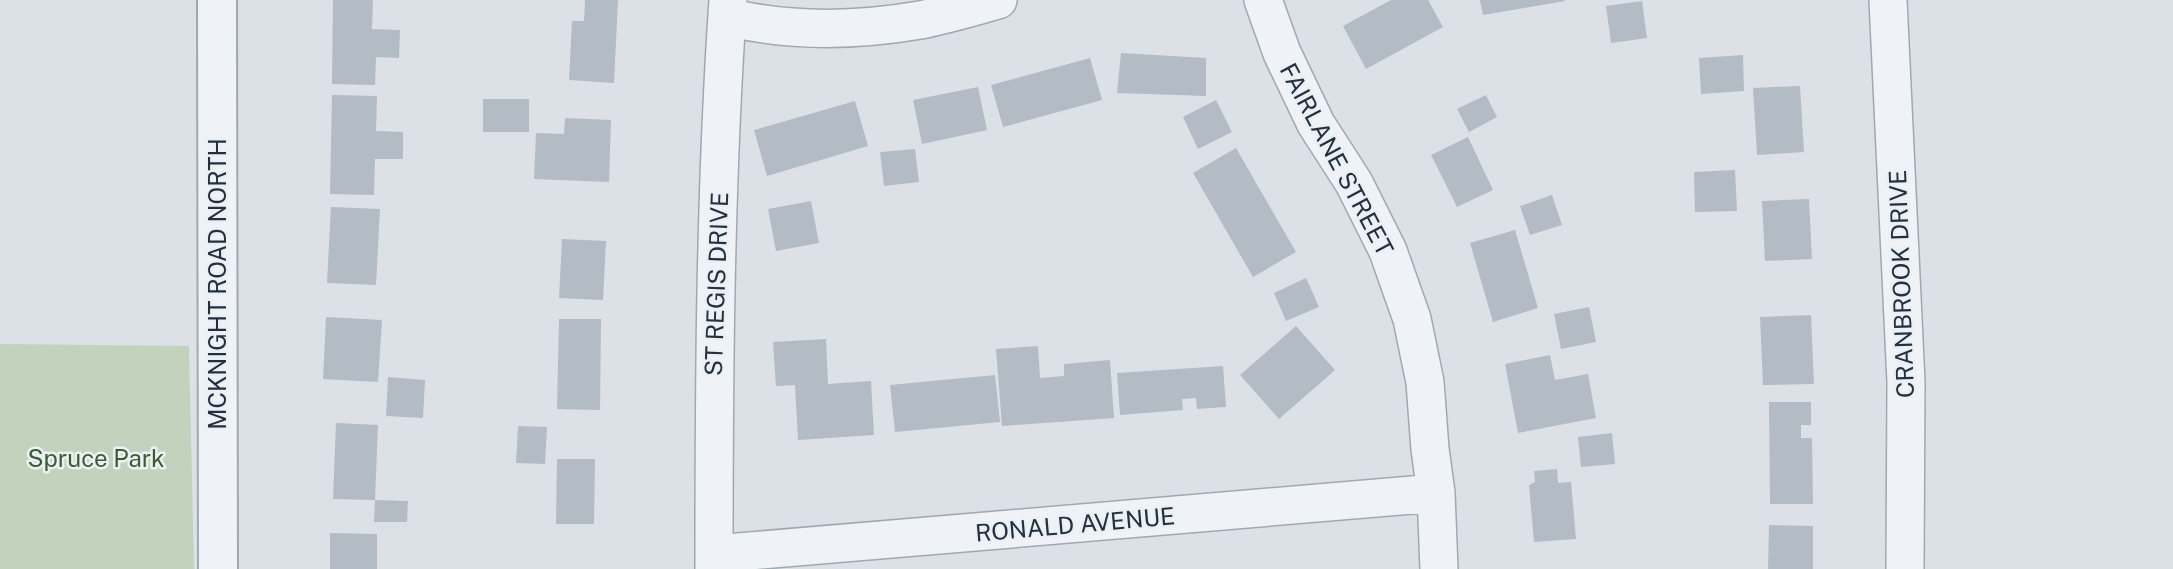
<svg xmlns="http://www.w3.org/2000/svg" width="2173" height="569" viewBox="0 0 2173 569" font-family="'Public Sans',sans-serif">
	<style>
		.green { fill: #c3d2bc }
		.building { fill: #b3bbc5 }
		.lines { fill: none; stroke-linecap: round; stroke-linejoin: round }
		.minor-casing { stroke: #a1a8b2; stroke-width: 40 }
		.tertiary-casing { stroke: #a1a8b2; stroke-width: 42 }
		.minor { stroke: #eff2f6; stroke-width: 37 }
		.tertiary { stroke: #eff2f6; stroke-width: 38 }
		.labels { text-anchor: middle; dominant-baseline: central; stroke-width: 5; stroke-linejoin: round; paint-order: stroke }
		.street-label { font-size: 24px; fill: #24303f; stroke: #ebf0f5 }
		.park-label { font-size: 24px; fill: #3b5c30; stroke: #ebf0f5 }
	</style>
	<rect width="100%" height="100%" fill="#dce1e8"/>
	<path class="green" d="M0,344L189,346L194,569H0Z"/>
	<path class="building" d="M333,0H373L372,29L400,30L399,58L376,57L375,85L332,84Z
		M585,0H618L614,83L569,80L572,21H584Z
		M1391,0H1428L1443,27L1366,69L1343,26Z
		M1480,0H1565V1L1483,15Z
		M1642,1L1647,38L1611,43L1606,6Z
		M1121,53L1206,58V96L1117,93Z
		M1743,55L1744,91L1701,94L1699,58Z
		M1090,58L1102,100L1003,127L991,85Z
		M1800,86L1804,152L1757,155L1753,88Z
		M978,87L987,130L922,144L913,100Z
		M332,95L377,96L376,131L403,132V159H375L374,195L330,194Z
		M1486,95L1497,117L1469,132L1457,109Z
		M483,99H529V132H483Z
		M1216,100L1232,132L1198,149L1183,117Z
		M855,101L868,146L767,176L754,130Z
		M565,118L611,120L609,182L534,179L536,133L564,134Z
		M1468,137L1493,190L1457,207L1431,155Z
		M1236,148L1296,252L1253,277L1193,173Z
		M915,149L919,182L884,186L880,152Z
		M1735,170L1737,211L1695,212L1694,172Z
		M1552,195L1562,225L1530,235L1520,206Z
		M1809,199L1812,259L1765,261L1762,201Z
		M811,201L819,243L776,251L768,209Z
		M331,207L380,209L376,285L327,283Z
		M1515,230L1538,308L1493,322L1470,243Z
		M562,239L606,241L603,300L559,298Z
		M1306,278L1319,307L1286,321L1274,293Z
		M1589,307L1596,342L1561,349L1554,314Z
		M1811,315L1814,384L1763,385L1760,317Z
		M326,317L382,320L378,382L323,379Z
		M559,319H601L600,410L557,409Z
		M1296,326L1335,370L1279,419L1240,375Z
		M826,339L828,384L871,381L874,435L798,440L795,385L776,386L773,342Z
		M1038,346L1040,378L1064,376V364L1110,360L1114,418L1002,426L996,349Z
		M1550,355L1555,380L1588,374L1596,418L1518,433L1505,364Z
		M1223,366L1226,407L1197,409L1196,398L1182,399L1183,410L1120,415L1117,373Z
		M995,375L1000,422L895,432L890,385Z
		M388,377L425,380L423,418L386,416Z
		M1769,402H1811V425H1801V438H1812L1813,504H1770Z
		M336,423L378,425L375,500L333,499Z
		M518,426L547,427L545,464L516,463Z
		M1612,433L1615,464L1581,467L1578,437Z
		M557,459H595L594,524H556Z
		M1557,469L1558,483L1571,482L1576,539L1534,542L1529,485L1535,482L1534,471Z
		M375,500L408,501L407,522H374Z
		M1769,525L1813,526V569H1768Z
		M330,533L377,534V569H330Z"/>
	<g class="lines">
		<g class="minor-casing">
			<path id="minor" d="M1263,0L1282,53L1316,124L1354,183L1388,251L1412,319L1425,382L1430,449L1436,493L1439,569
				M1888,0L1906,382L1905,569
				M727,17C789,32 856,31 920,20C946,15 972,7 998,0
				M714,554L1436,493
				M714,569C714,379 715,189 728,0"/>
		</g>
		<g class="tertiary-casing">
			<path id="tertiary" d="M217,0L218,569"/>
		</g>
		<use href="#minor" class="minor"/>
		<use href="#tertiary" class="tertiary"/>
	</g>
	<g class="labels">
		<g class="street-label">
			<text transform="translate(1337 159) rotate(62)">FAIRLANE STREET</text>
			<text transform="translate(217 284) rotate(-90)">MCKNIGHT ROAD NORTH</text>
			<text transform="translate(716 284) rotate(-88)">ST REGIS DRIVE</text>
			<text transform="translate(1901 284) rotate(-92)">CRANBROOK DRIVE</text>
			<text transform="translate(1075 524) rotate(-5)">RONALD AVENUE</text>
		</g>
		<g class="park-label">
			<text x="96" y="458">Spruce Park</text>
		</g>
	</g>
</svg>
